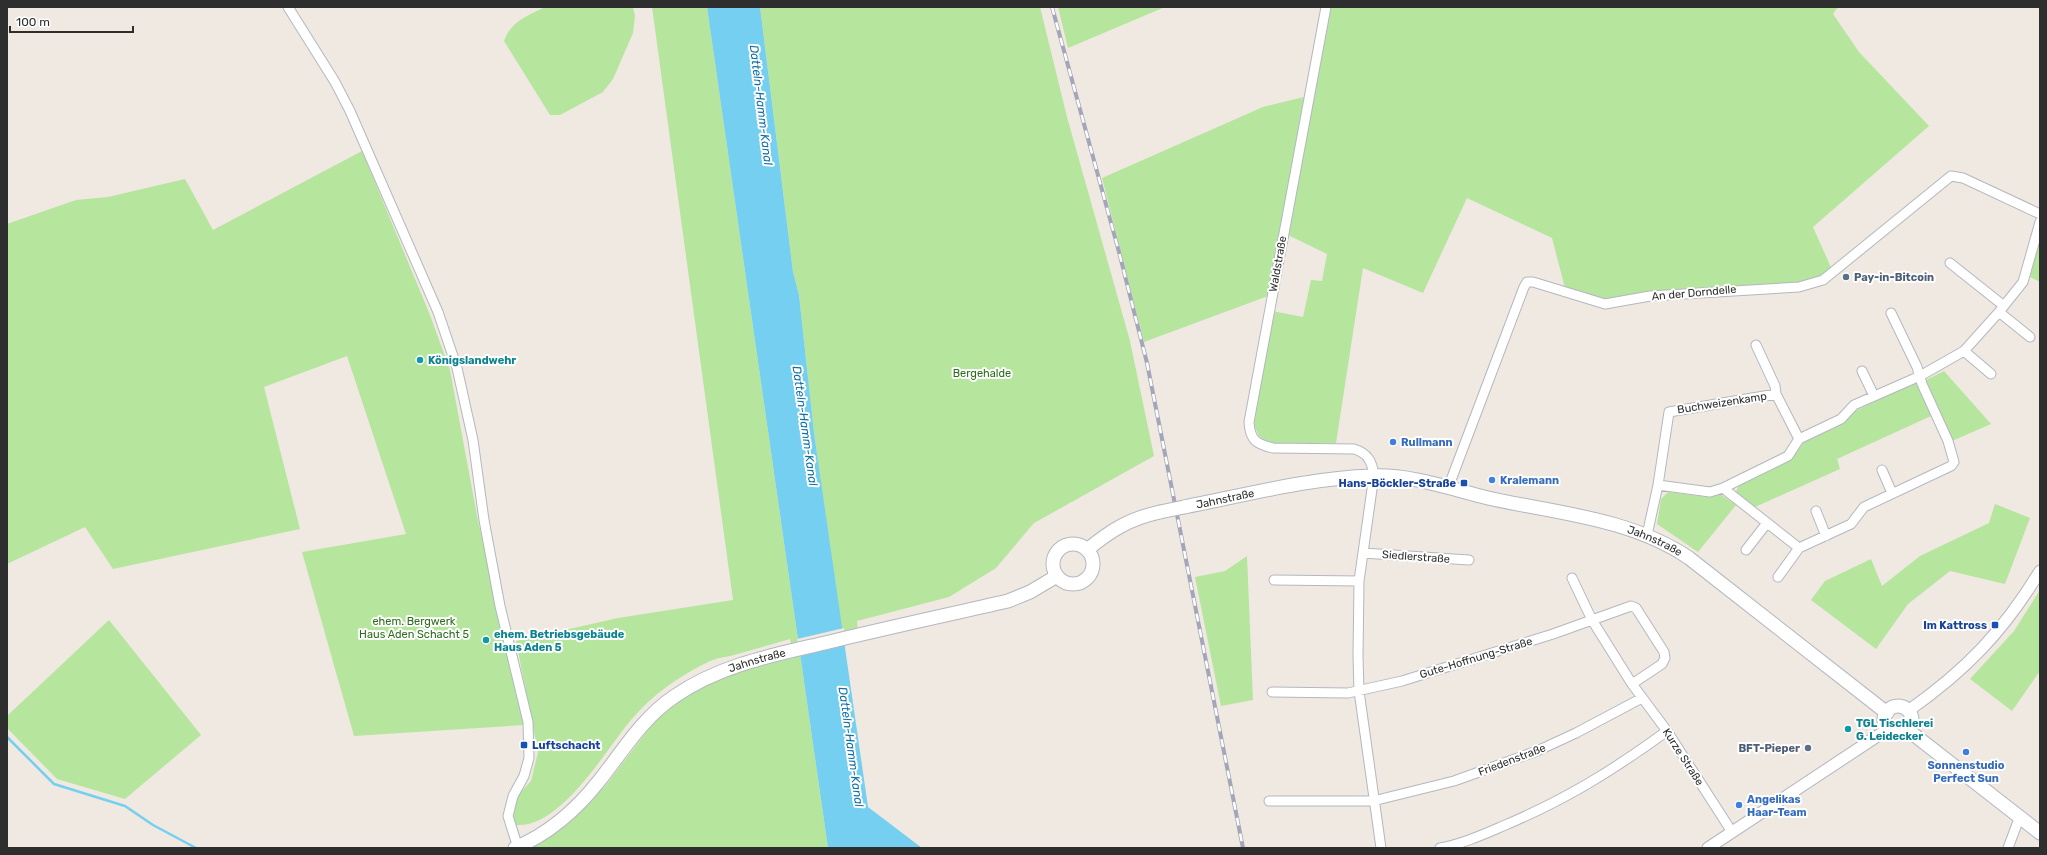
<svg xmlns="http://www.w3.org/2000/svg" width="2047" height="855" viewBox="0 0 2047 855" font-family="Rubik,sans-serif">
	<style>
		.green { fill: #b6e59e }
		.water { fill: #75cff0 }
		.pier { fill: #efe9e1 }
		.lines { fill: none; stroke-linecap: round; stroke-linejoin: round }
		.stream { stroke: #75cff0; stroke-width: 2.5 }
		.minor-casing { stroke: #b4b7c1; stroke-width: 11 }
		.tertiary-casing { stroke: #b4b7c1; stroke-width: 13 }
		.secondary-casing { stroke: #b4b7c1; stroke-width: 15 }
		.minor { stroke: #fff; stroke-width: 9 }
		.tertiary { stroke: #fff; stroke-width: 11 }
		.secondary { stroke: #fff; stroke-width: 13 }
		.rail-casing { stroke: #a3a6b8; stroke-width: 4 }
		.rail { stroke: #fff; stroke-width: 2.5; stroke-dasharray: 8; stroke-linecap: butt }
		.secondary-bridge-casing { stroke: #b4b7c1; stroke-width: 15; stroke-linecap: butt }
		.secondary-bridge { stroke: #fff; stroke-width: 13 }
		.service-dot { fill: #5c6f8a; stroke: #fff; stroke-width: 1.5 }
		.culture-dot { fill: #0f9aa8; stroke: #fff; stroke-width: 1.5 }
		.shop-dot { fill: #3f7fe0; stroke: #fff; stroke-width: 1.5 }
		.transit-dot { fill: #1a4fb4; stroke: #fff; stroke-width: 1.5 }
		.labels { text-anchor: middle; dominant-baseline: central; stroke-width: 4; stroke-linejoin: round; paint-order: stroke }
		.street-label { font-size: 11px; fill: #2e2e2e; stroke: #fff }
		.service-label { font-size: 11px; font-weight: bold; fill: #4e5e75; stroke: #fff; text-anchor: start }
		.culture-label { font-size: 11px; font-weight: bold; fill: #0d838f; stroke: #fff; text-anchor: start }
		.park-label { font-size: 11px; fill: #2c6e1b; stroke: #fff }
		.shop-label { font-size: 11px; font-weight: bold; fill: #366cbe; stroke: #fff; text-anchor: start }
		.transit-label { font-size: 11px; font-weight: bold; fill: #164399; stroke: #fff; text-anchor: end }
		.water-label { font-size: 12px; font-style: italic; fill: #0d6fa3; stroke: #fff }
	</style>
	<rect width="100%" height="100%" fill="#efe9e1"/>
	<path class="green" d="M545,7H633L635,16L633,33L613,79L603,92L560,115H550L504,41C511,21 527,16 545,7Z
		M652,7H707L828,848H526L568,824L606,785L653,723L681,699L715,680L752,667L794,658L790,639C772,644 753,650 734,655C726,657 716,658 708,662C679,676 652,695 631,720C605,751 561,828 516,825L513,815L514,803L519,794L531,781L538,752L516,641L618,618L733,600Z
		M760,7H1040L1067,117L1130,341L1154,456L1034,523L996,568L949,597L857,621L859,641L844,646L814,433L799,295L793,272Z
		M1058,7H1165L1068,48Z
		M1331,7H1838L1833,14L1859,52L1929,126L1813,227L1833,272L1799,287L1603,300L1565,288L1552,238L1467,198L1423,293L1363,268L1336,443H1269L1259,436L1254,425L1272,311L1303,317L1311,280L1322,281L1327,254L1288,235Z
		M1304,97L1268,296L1144,342L1102,178L1263,107Z
		M362,151L430,315L450,370L478,521L515,673L524,725L354,736L302,552L406,534L347,356L264,387L300,529L113,569L85,527L7,564V224L76,200L108,197L185,179L213,230Z
		M2040,239V282L2030,277Z
		M1944,371L1991,424L1952,441L1926,380Z
		M1916,382L1931,416L1837,459L1840,469L1755,507L1735,494L1739,485L1792,458L1804,442L1841,425L1855,411Z
		M1668,492L1707,497L1720,494L1736,505L1698,552L1657,524L1661,499Z
		M1995,504L2030,518L2005,584L1950,571L1908,604L1876,649L1811,600L1825,581L1871,559L1882,586L1920,556L1989,523Z
		M1247,556L1253,700L1221,706L1195,577L1225,571Z
		M2040,590V671L2012,711L1970,679L2014,631Z
		M109,620L201,735L125,799L57,779L7,728V716Z"/>
	<path class="water" d="M707,7H760L793,272L799,295L814,433L868,807L922,848H828Z"/>
	<path class="pier" d="M844,628L846,645L800,656L797,639Z"/>
	<g class="lines">
		<path class="stream" d="M7,737L54,784L125,806L153,825L196,848"/>
		<g class="minor-casing">
			<path id="minor" d="M288,7L335,82L350,111L438,312L457,368L473,440L484,520L500,606L528,722L529,758L524,776L513,796L508,816L518,848
				M1326,7L1249,422C1250,440 1256,444 1273,448L1354,449C1368,453 1372,462 1374,475L1359,581L1358,656L1359,691L1381,848
				M1950,263L2004,306
				M1999,312L2030,337
				M1756,345L1775,386L1776,394
				M1964,351L1991,374
				M1862,371L1874,396
				M1799,439L1776,394L1669,412L1658,485L1710,492L1723,488L1788,456L1799,439L1841,419L1854,405L1920,376L1964,351L1999,312L2023,282L2040,222
				M1882,470L1892,493
				M1448,488L1524,287L1527,282H1533L1605,304L1650,296L1799,287L1823,280L1951,176L1963,178L2040,214
				M1723,488L1799,548L1851,524L1864,507L1951,466L1954,462L1948,441L1922,384L1917,367L1891,313
				M1816,511L1826,536
				M1647,535L1658,485
				M1746,550L1767,523
				M1363,553L1469,560
				M1778,577L1799,548
				M1572,578L1592,620L1632,684L1667,731L1732,832
				M1274,580L1359,581
				M1272,692L1348,693L1402,681L1553,634L1631,606L1636,608L1664,652L1665,658L1662,664L1632,684
				M1269,801H1373L1454,781L1537,751L1576,733L1642,698
				M1440,848C1462,844 1482,835 1503,826C1565,800 1612,771 1667,731
				M2008,848L2020,816"/>
		</g>
		<g class="tertiary-casing">
			<path id="tertiary" d="M1908,711C1966,670 2003,632 2040,571
				M1708,848L1888,729"/>
		</g>
		<g class="secondary-casing">
			<g id="secondary">
				<path id="s1" d="M1184,507C1246,495 1309,478 1372,476C1410,474 1451,489 1488,498C1555,513 1630,518 1689,558L1887,713"/>
				<circle cx="1073" cy="564" r="20"/>
				<path d="M1087,550C1111,530 1129,519 1160,512"/>
				<circle cx="1898" cy="720" r="14"/>
				<path d="M1908,730L2040,833"/>
				<path id="s2" d="M515,848C548,834 577,809 599,781C623,751 642,718 675,696C720,665 773,655 825,643C886,628 947,615 1008,601L1030,592L1057,576"/>
			</g>
		</g>
		<use href="#minor" class="minor"/>
		<use href="#tertiary" class="tertiary"/>
		<use href="#secondary" class="secondary"/>
		<g class="rail-casing">
			<path id="rail" d="M1052,7L1119,252L1147,363L1243,848"/>
		</g>
		<use href="#rail" class="rail"/>
		<g class="secondary-bridge-casing">
			<path id="secondary-bridge" d="M1160,512L1184,507"/>
		</g>
		<use href="#secondary-bridge" class="secondary-bridge"/>
	</g>
	<g class="service-dot">
		<circle cx="1846" cy="277" r="4"/>
		<circle cx="1808" cy="748" r="4"/>
	</g>
	<g class="culture-dot">
		<circle cx="420" cy="360" r="4"/>
		<circle cx="486" cy="640" r="4"/>
		<circle cx="1848" cy="729" r="4"/>
	</g>
	<g class="shop-dot">
		<circle cx="1393" cy="442" r="4"/>
		<circle cx="1492" cy="480" r="4"/>
		<circle cx="1966" cy="752" r="4"/>
		<circle cx="1739" cy="805" r="4"/>
	</g>
	<g class="transit-dot">
		<rect x="1460" y="479" width="8" height="8" rx="2"/>
		<rect x="1991" y="621" width="8" height="8" rx="2"/>
		<rect x="520" y="741" width="8" height="8" rx="2"/>
	</g>
	<g class="labels">
		<g class="street-label">
			<text transform="translate(1278 264) rotate(-80)">Waldstraße</text>
			<text transform="translate(1694 293) rotate(-5)">An der Dorndelle</text>
			<text transform="translate(1722 403) rotate(-9)">Buchweizenkamp</text>
			<text stroke="none"><textPath href="#s1" startOffset="42">Jahnstraße</textPath></text>
			<text stroke="none"><textPath href="#s1" startOffset="482">Jahnstraße</textPath></text>
			<text transform="translate(1416 557) rotate(4)">Siedlerstraße</text>
			<text transform="translate(1476 658) rotate(-17)">Gute-Hoffnung-Straße</text>
			<text stroke="none"><textPath href="#s2" startOffset="313">Jahnstraße</textPath></text>
			<text transform="translate(1683 757) rotate(57)">Kurze Straße</text>
			<text transform="translate(1512 760) rotate(-21)">Friedenstraße</text>
		</g>
		<g class="service-label">
			<text x="1854" y="277">Pay-in-Bitcoin</text>
			<text x="1800" y="748" text-anchor="end">BFT-Pieper</text>
		</g>
		<g class="culture-label">
			<text x="428" y="360">Königslandwehr</text>
			<text x="494" y="634">ehem. Betriebsgebäude<tspan x="494" dy="13">Haus Aden 5</tspan></text>
			<text x="1856" y="723">TGL Tischlerei<tspan x="1856" dy="13">G. Leidecker</tspan></text>
		</g>
		<g class="park-label">
			<text x="982" y="373">Bergehalde</text>
			<text x="414" y="621">ehem. Bergwerk<tspan x="414" dy="13">Haus Aden Schacht 5</tspan></text>
		</g>
		<g class="shop-label">
			<text x="1401" y="442">Rullmann</text>
			<text x="1500" y="480">Kralemann</text>
			<text x="1966" y="765" text-anchor="middle">Sonnenstudio<tspan x="1966" dy="13">Perfect Sun</tspan></text>
			<text x="1747" y="799">Angelikas<tspan x="1747" dy="13">Haar-Team</tspan></text>
		</g>
		<g class="transit-label">
			<text x="1456" y="483">Hans-Böckler-Straße</text>
			<text x="1987" y="625">Im Kattross</text>
			<text x="532" y="745" text-anchor="start">Luftschacht</text>
		</g>
		<g class="water-label">
			<text transform="translate(761 105) rotate(83)">Datteln-Hamm-Kanal</text>
			<text transform="translate(805 426) rotate(82)">Datteln-Hamm-Kanal</text>
			<text transform="translate(851 747) rotate(82)">Datteln-Hamm-Kanal</text>
		</g>
	</g>
	<rect width="2047" height="855" fill="none" stroke="#2e2e2e" stroke-width="16"/>
	<path d="M10 26v6h123v-6" fill="none" stroke="#2e2e2e" stroke-width="2"/>
	<text x="16" y="26" font-size="12" fill="#2e2e2e" stroke="#ffffff" stroke-width="3" paint-order="stroke">100 m</text>
</svg>
